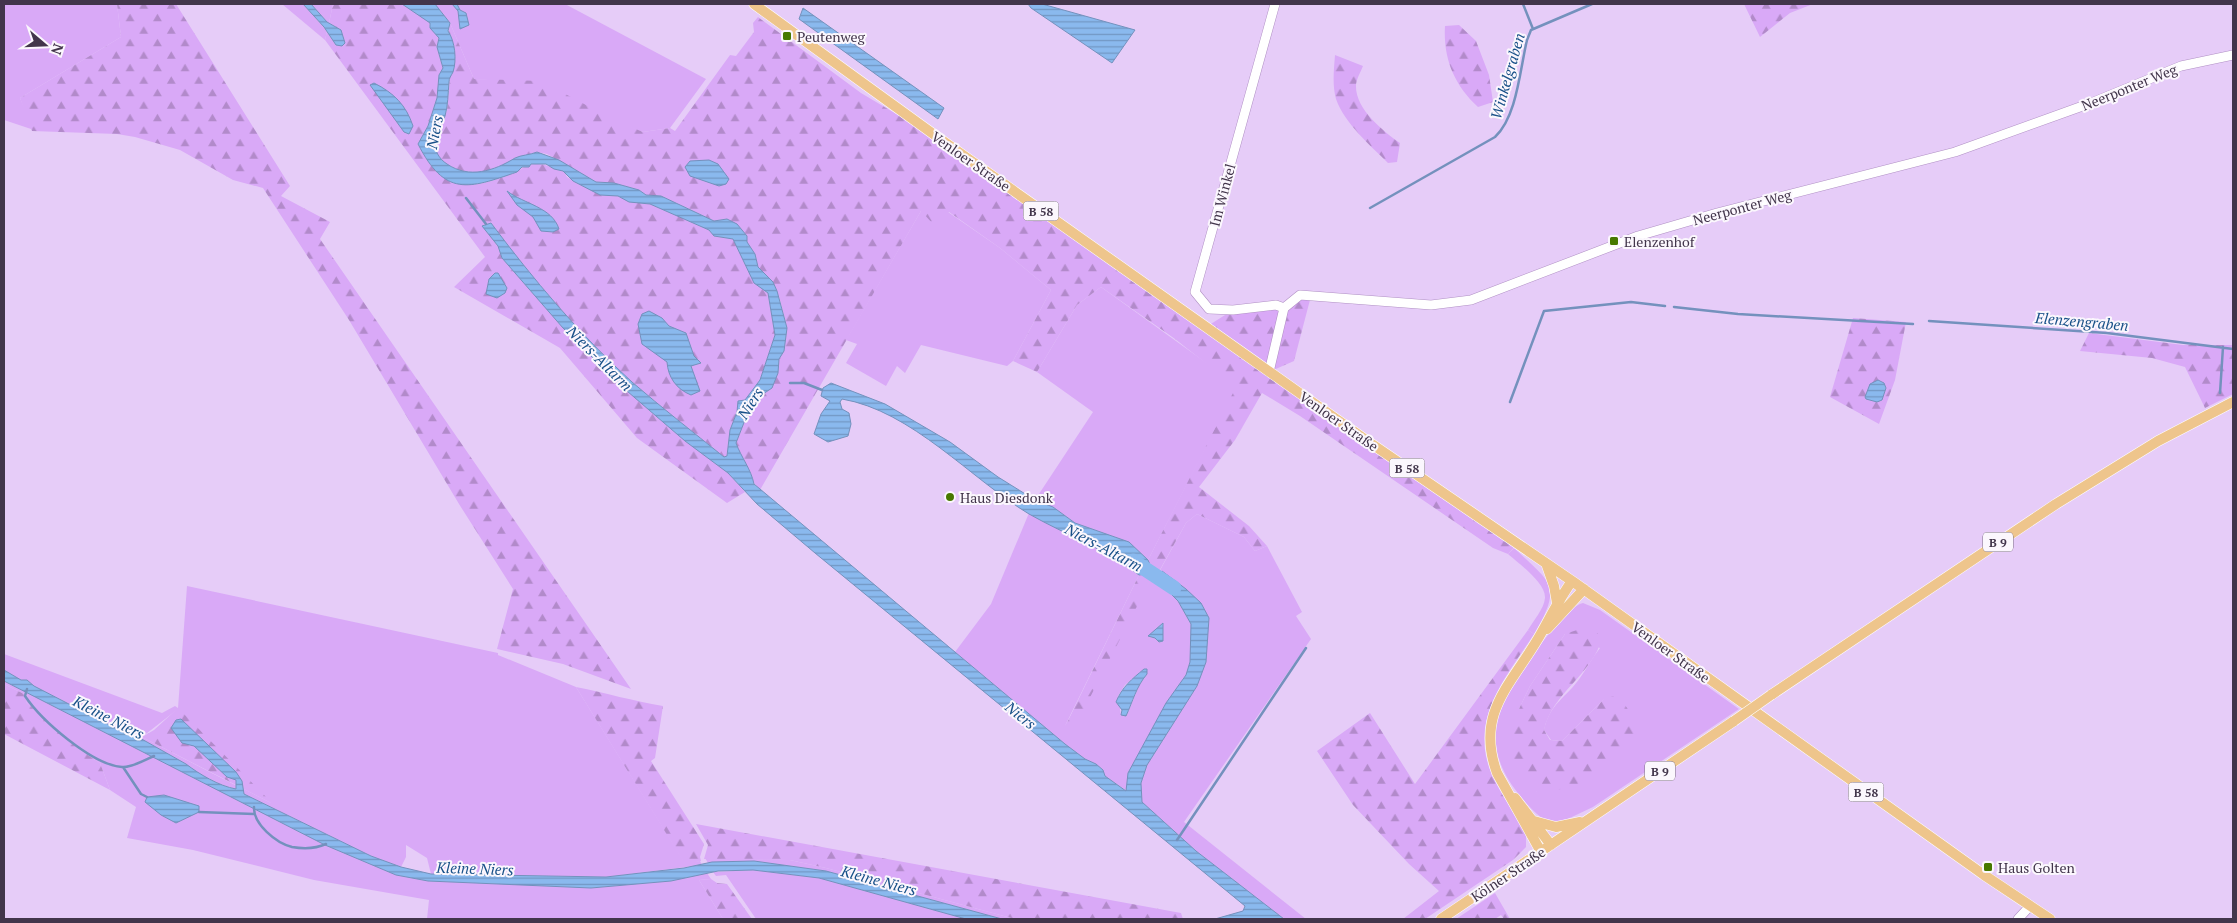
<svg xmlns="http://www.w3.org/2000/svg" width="2237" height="923" viewBox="0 0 2237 923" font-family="'PT Serif',serif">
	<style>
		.green { fill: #d9a9f7; fill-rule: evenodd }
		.forest { fill: url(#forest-firs) }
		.water { fill: url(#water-rules); stroke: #7491bd }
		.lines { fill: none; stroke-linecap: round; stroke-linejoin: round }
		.stream { stroke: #7491bd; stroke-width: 2.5 }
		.river { stroke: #8ab9ee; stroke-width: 15 }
		.minor-casing { stroke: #b090c4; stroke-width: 10 }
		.major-casing { stroke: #fff; stroke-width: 11 }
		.minor { stroke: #fff; stroke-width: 9 }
		.major { stroke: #eec58c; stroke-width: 10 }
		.major-bridge-casing { stroke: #fff; stroke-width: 11; stroke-linecap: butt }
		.major-bridge { stroke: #eec58c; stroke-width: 10 }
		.poi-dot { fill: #477800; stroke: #fbf7fd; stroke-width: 2 }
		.labels { text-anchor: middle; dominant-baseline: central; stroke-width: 4; stroke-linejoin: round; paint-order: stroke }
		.shield { fill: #fbf7fd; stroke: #7a6f80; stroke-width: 1 }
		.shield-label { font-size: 12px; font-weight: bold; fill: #42354b }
		.poi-label { font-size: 14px; fill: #42354b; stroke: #fbf7fd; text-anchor: start }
		.street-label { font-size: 14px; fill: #42354b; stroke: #fbf7fd }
		.water-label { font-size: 15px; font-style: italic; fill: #195189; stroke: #fbf7fd }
	</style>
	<defs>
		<pattern id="forest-firs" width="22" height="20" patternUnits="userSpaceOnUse" patternTransform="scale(1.25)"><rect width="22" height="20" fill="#d9a9f7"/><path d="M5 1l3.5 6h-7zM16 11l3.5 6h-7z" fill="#b28aca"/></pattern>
		<pattern id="water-rules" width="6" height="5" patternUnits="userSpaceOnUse" patternTransform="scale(1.25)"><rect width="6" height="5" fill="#8ab9ee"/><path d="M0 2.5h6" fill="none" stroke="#7297c3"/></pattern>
	</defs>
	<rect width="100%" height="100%" fill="#e6ccf8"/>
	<path class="green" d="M4,4H117L121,37L20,98L34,130L4,120Z
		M282,4H303L327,31L325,40Z
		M311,4H333L329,23L327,22Z
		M435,4H565L706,79L670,128L643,132L502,81L474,79L450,23Z
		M921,211L948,212L1000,248L1051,290L1013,361L1007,366L921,345L905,373L897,366L886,386L846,363L857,344L846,340Z
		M1101,287L1219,372L1237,387L1148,560L1129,542L1075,523L1053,507L1035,500L1093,412L1037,372L1077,305Z
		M1029,513L1119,559L1139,575L1065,726L1149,582L1153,583L1186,523L1197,514L1244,537L1255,551L1267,546L1302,612L1296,616L1311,639L1184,822L1306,919H1284L1196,851L1142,802L1141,783L1147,765L1197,686L1209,618L1162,571L1157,579L1178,601L1191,624L1190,662L1186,675L1166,704L1127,791L1105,776L1103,770L1096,764L1085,759L1065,744L955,652L991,604ZM1144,669H1146L1147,674C1136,687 1134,701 1126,716L1121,715L1118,696L1125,685Z
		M1514,548C1551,583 1563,585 1534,634L1528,630C1533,621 1544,609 1545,598C1546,583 1518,563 1508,554Z
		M187,586L498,653V655L576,687L685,863L700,861L702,865L606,877L431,874L427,858L406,845V857L401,867L371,856L244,794L242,788L271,803L178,709L142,737L237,786L236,789C224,786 193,774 186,764L131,733H126L34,686L27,680H21L4,670V654L162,713L175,706L178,708Z
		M1583,603L1600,610L1739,709L1593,807C1557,824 1550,832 1522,798C1505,778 1493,756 1496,728C1497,720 1499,710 1503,702C1512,683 1564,606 1583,603ZM1565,634L1600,648C1592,658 1587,668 1580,678C1566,698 1550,703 1544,730L1551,740L1562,741L1604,699L1537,792L1519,709L1530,686Z
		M4,681L325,845L396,875L428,881L591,888L671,881L707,873L711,879L699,880L723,919H427L429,900L314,880L193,850L127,838L136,807L110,790L100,763L77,748L26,702L28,696L4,684Z
		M705,858L790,860L826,868L1015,919H1002L826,871L754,861L708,863Z
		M753,870L819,878L966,919H756L726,875L716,876L713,872Z"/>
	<path class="forest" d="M117,4H176L290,186L281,196L330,222L320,239L631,689L563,664L497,649L513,589L459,504L349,320L263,188L233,180L180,150L135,137L117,134L32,131L20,98L121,37Z
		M333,4H402L431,23L429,24L439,38L437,47L443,69L439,75L437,98L428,126L418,144C442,192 467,192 514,173C521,170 525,164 535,164C546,163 553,169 564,171L567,177L600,195L618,196L630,202L650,204L709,230L714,236L733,239L754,282L768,293L775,335L760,380L737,412L730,430L727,456L724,457C694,432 662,408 632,382C580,335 533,279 491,223L483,226L498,246L502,258L563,328L620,385L685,441L728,473L745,492L727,503L637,438L560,348L454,287L485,257L325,40L327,31L336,45L341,30L329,23Z
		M1744,4H1813L1790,13L1760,37Z
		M758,17L861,93L950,146L1517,544L1508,554L1493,548L1300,416L1262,393L1235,440L1199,487L1249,526L1267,546L1255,551L1244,537L1197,514L1186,523L1152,584L1149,583L1068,740L1065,727L1139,575L1146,574L1150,567L1148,560L1236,387L1175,339L1101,287L1077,305L1037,372L1013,361L1051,290L1000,248L949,212L934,225L921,211L760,490C752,483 740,455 736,443L745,420L763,394L772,388L778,373L779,359L787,328L780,300L773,282L758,267L755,254L747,242V236L737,225L727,219L714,221L661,196L646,195L639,190L614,183L596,182L547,154L537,152L526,157H516L506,165L478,173L458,170L448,165L441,160L435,149V140L447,110L450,77C461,59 445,41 450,23L474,79L541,81L614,120L643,132L670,128L675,131L730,55L736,56L754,32L753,23Z
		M1459,25L1476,41L1489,75L1493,102L1478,107C1454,85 1443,58 1445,26Z
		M1335,55L1363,66C1361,71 1356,80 1356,85C1355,109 1383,131 1400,143L1397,162L1388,163C1370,145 1345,124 1336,99C1332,85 1334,69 1335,55Z
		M1300,295L1311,296L1294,361L1269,372L1206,327L1233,310L1284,308Z
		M1853,318L1906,322L1895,380L1879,424L1830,397Z
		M2089,333L2183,345H2233V394L2205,408L2185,367L2152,358L2080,351Z
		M1528,630L1534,634C1507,676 1470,717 1490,770C1498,790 1511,808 1523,827L1526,836V847L1513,860L1425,919H1403L1439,891L1409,864L1353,805L1317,751L1370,713L1415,784Z
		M1577,630L1596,632L1602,638C1593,674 1552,693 1544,730L1550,740L1562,741L1604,699L1613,696L1625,705L1640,727C1605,766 1593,789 1537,792L1519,771L1511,755V738L1519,709L1530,686L1565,634Z
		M4,684L28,696L26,702L77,748L100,763L110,790L4,734Z
		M576,687C606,693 633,701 663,706L655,758L651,761L704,844L700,857L701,861L685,864Z
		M178,708L273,804L142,737L154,730Z
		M696,824L1181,913L1183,919H1015L826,868L790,860L704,859L708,845Z
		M711,879L717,883L727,884L752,919H723L699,880Z
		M1495,893L1510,919H1504L1501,915L1495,919H1456Z"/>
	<path class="water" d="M303,4H311L327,22L341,30L345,43L342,46L336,45L324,27Z
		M402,4H435L450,23L448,31C455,41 457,60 453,72C451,76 449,78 449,82C448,93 448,106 445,116C442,125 436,133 435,141C434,150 439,159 447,164C469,179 494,171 515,158C521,155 530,155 537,152L559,160L596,182L614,183L639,190L646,195L661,196L714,221L727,219L737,224L747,236V242L755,254L758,267L773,282L777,291L787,328L784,351L779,359L778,373L772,388L763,394L745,420L736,443C741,457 751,469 754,484L1065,744L1085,759L1096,764L1103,770L1105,776L1126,791L1128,773L1166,703L1186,675L1190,662L1191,624L1178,601L1157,580L1162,571L1186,589L1201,603L1209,618L1206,662L1197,686L1147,765L1141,783L1142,802L1196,851L1284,919H1215L1243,911L1245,906L815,553L757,504L728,473L685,441L620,385L563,328L502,258L498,246L482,226L491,223C533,279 580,335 632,382C662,408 693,432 724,457L727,456L730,430L737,412L738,401L745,400L760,380L775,335L768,293L754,283L733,239L714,236L709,230L650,204L629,202L618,196L600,195L573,181L563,171L554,169L546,164H531L529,167H522L517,172C468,189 445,197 418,144L428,126L437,98L439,75L443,68L437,47L439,38L430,28V23Z
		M452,4H457L460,10L466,13L469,25L460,29L458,11Z
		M1028,4H1042L1135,30L1112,63L1031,8Z
		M803,8L944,108L938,119L799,19Z
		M374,83C394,93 406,105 413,126L409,134L404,132L370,85Z
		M709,160L718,164L729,179L726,184L719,186L690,176L685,167L690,161Z
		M507,191C524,204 552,207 559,229L553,232L541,231L533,217L517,205Z
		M495,273H498L507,288L505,293L497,298L486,294L489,279Z
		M649,311L662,318L669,326L686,333L694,356L701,363L691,366L700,391L691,395C676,389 668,377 667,362L642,344L638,324L642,314Z
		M1878,380L1884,383L1886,388L1882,400L1877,402L1866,399L1865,397L1870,384Z
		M831,383L885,404L950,442L998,477L1035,500L1053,507L1075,523L1129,542L1148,560L1151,567L1146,574L1139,575C1106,549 1066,535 1029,514C971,479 912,411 842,399L840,402L842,409L849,413L851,424L848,436L828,442L814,434L821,414L830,401L821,396L823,388Z
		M1163,623V641L1159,642L1155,638L1148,636Z
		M1144,669H1147V674C1136,687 1133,701 1126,716L1121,715L1122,710L1116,702C1122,687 1132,679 1144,669Z
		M4,670L21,680H27L34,686L125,733H131L186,764C199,774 219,786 236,789V780L227,777L194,746L182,743L171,728L176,720L181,719L236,772L242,781L244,794L371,856L401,867L431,874L606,877L684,868L712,862L754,861L826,871L1002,919H966L819,878L753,870L718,871L671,881L591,888L428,881L396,875L325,845L4,681Z
		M164,795L199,806V812L176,823L161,815L145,802L147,797Z"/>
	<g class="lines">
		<path class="stream" d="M1523,4L1533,29
			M466,198L486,224
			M1370,208L1495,137C1517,117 1520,69 1527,40L1531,30L1592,4
			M1674,307L1738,314L1913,324
			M1929,321L2107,333L2233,349
			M790,383H804L822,390
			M2220,393L2223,347
			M1510,402L1544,311L1631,302L1665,306
			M27,689L25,696C41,720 92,765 122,767C131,768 145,760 154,756
			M123,767L141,794L147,797
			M254,807C253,824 276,843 292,847C304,849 315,849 326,844
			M199,812L254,814
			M1177,840L1306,648"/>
		<path class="river" d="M1133,561L1174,588"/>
		<g class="minor-casing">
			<path id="minor" d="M1275,4L1195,292L1209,309L1233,310L1276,305L1284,308
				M1269,372L1284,308L1300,295L1431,305L1471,300L1638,236L1717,213L1955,152L2091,103L2181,66L2233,55
				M2018,919L2030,906"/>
		</g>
		<g class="major-casing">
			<path id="major" d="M754,4L936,136L1366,440L1575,583L1984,875L2050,919
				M1546,563L1554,586L1557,603
				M1547,629L1584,589
				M1771,695L2056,504L2158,441L2233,402
				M1515,798L1551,845
				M1534,821L1556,827L1580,822
				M1541,852L1497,773C1475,713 1511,685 1539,637C1550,618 1559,599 1572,581
				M1441,919L1734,721"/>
		</g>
		<use href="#minor" class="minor"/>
		<use href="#major" class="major"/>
		<g class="major-bridge-casing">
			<path id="major-bridge" d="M1734,721L1771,695"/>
		</g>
		<use href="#major-bridge" class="major-bridge"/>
	</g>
	<g class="poi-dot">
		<rect x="782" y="31" width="10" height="10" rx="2.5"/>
		<rect x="1609" y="236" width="10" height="10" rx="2.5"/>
		<circle cx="950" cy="497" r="5"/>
		<rect x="1983" y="862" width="10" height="10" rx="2.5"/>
	</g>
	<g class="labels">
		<g class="shield">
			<rect x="1023.5" y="201.5" width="35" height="19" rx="4"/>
			<rect x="1389.5" y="458.5" width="35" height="19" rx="4"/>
			<rect x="1983" y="532.5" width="30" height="19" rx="4"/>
			<rect x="1645" y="761.5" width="30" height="19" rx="4"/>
			<rect x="1848.5" y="782.5" width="35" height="19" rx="4"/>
		</g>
		<g class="shield-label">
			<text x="1041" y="211">B 58</text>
			<text x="1407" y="468">B 58</text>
			<text x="1998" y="542">B 9</text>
			<text x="1660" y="771">B 9</text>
			<text x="1866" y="792">B 58</text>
		</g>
		<g class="poi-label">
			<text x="797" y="36">Peutenweg</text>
			<text x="1624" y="241">Elenzenhof</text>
			<text x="960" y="497">Haus Diesdonk</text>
			<text x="1998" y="867">Haus Golten</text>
		</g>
		<g class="street-label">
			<text transform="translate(2129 87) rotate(-22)">Neerponter Weg</text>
			<text transform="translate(971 161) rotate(35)">Venloer Straße</text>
			<text transform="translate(1222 195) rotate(-75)">Im Winkel</text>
			<text transform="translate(1742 207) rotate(-15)">Neerponter Weg</text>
			<text transform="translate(1339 421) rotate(35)">Venloer Straße</text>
			<text transform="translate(1671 652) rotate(36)">Venloer Straße</text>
			<text transform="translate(1508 874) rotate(-34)">Kölner Straße</text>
		</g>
		<g class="water-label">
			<text transform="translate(1507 76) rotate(-74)">Winkelgraben</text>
			<text transform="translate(434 132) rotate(-79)">Niers</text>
			<text transform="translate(2082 321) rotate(5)">Elenzengraben</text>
			<text transform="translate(600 358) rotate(45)">Niers-Altarm</text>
			<text transform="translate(750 403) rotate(-58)">Niers</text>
			<text transform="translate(1104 547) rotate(28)">Niers-Altarm</text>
			<text transform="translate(1021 715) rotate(39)">Niers</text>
			<text transform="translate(109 717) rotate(27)">Kleine Niers</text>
			<text transform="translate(475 868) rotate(2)">Kleine Niers</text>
			<text transform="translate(879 880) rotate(15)">Kleine Niers</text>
		</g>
	</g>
	<rect width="2237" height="923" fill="none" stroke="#42354b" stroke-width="10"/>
	<g transform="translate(45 45) rotate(109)" stroke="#fbf7fd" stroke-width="4" paint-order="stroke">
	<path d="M0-4L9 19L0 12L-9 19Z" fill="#42354b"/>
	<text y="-8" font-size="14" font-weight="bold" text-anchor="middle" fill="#42354b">N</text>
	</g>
</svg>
